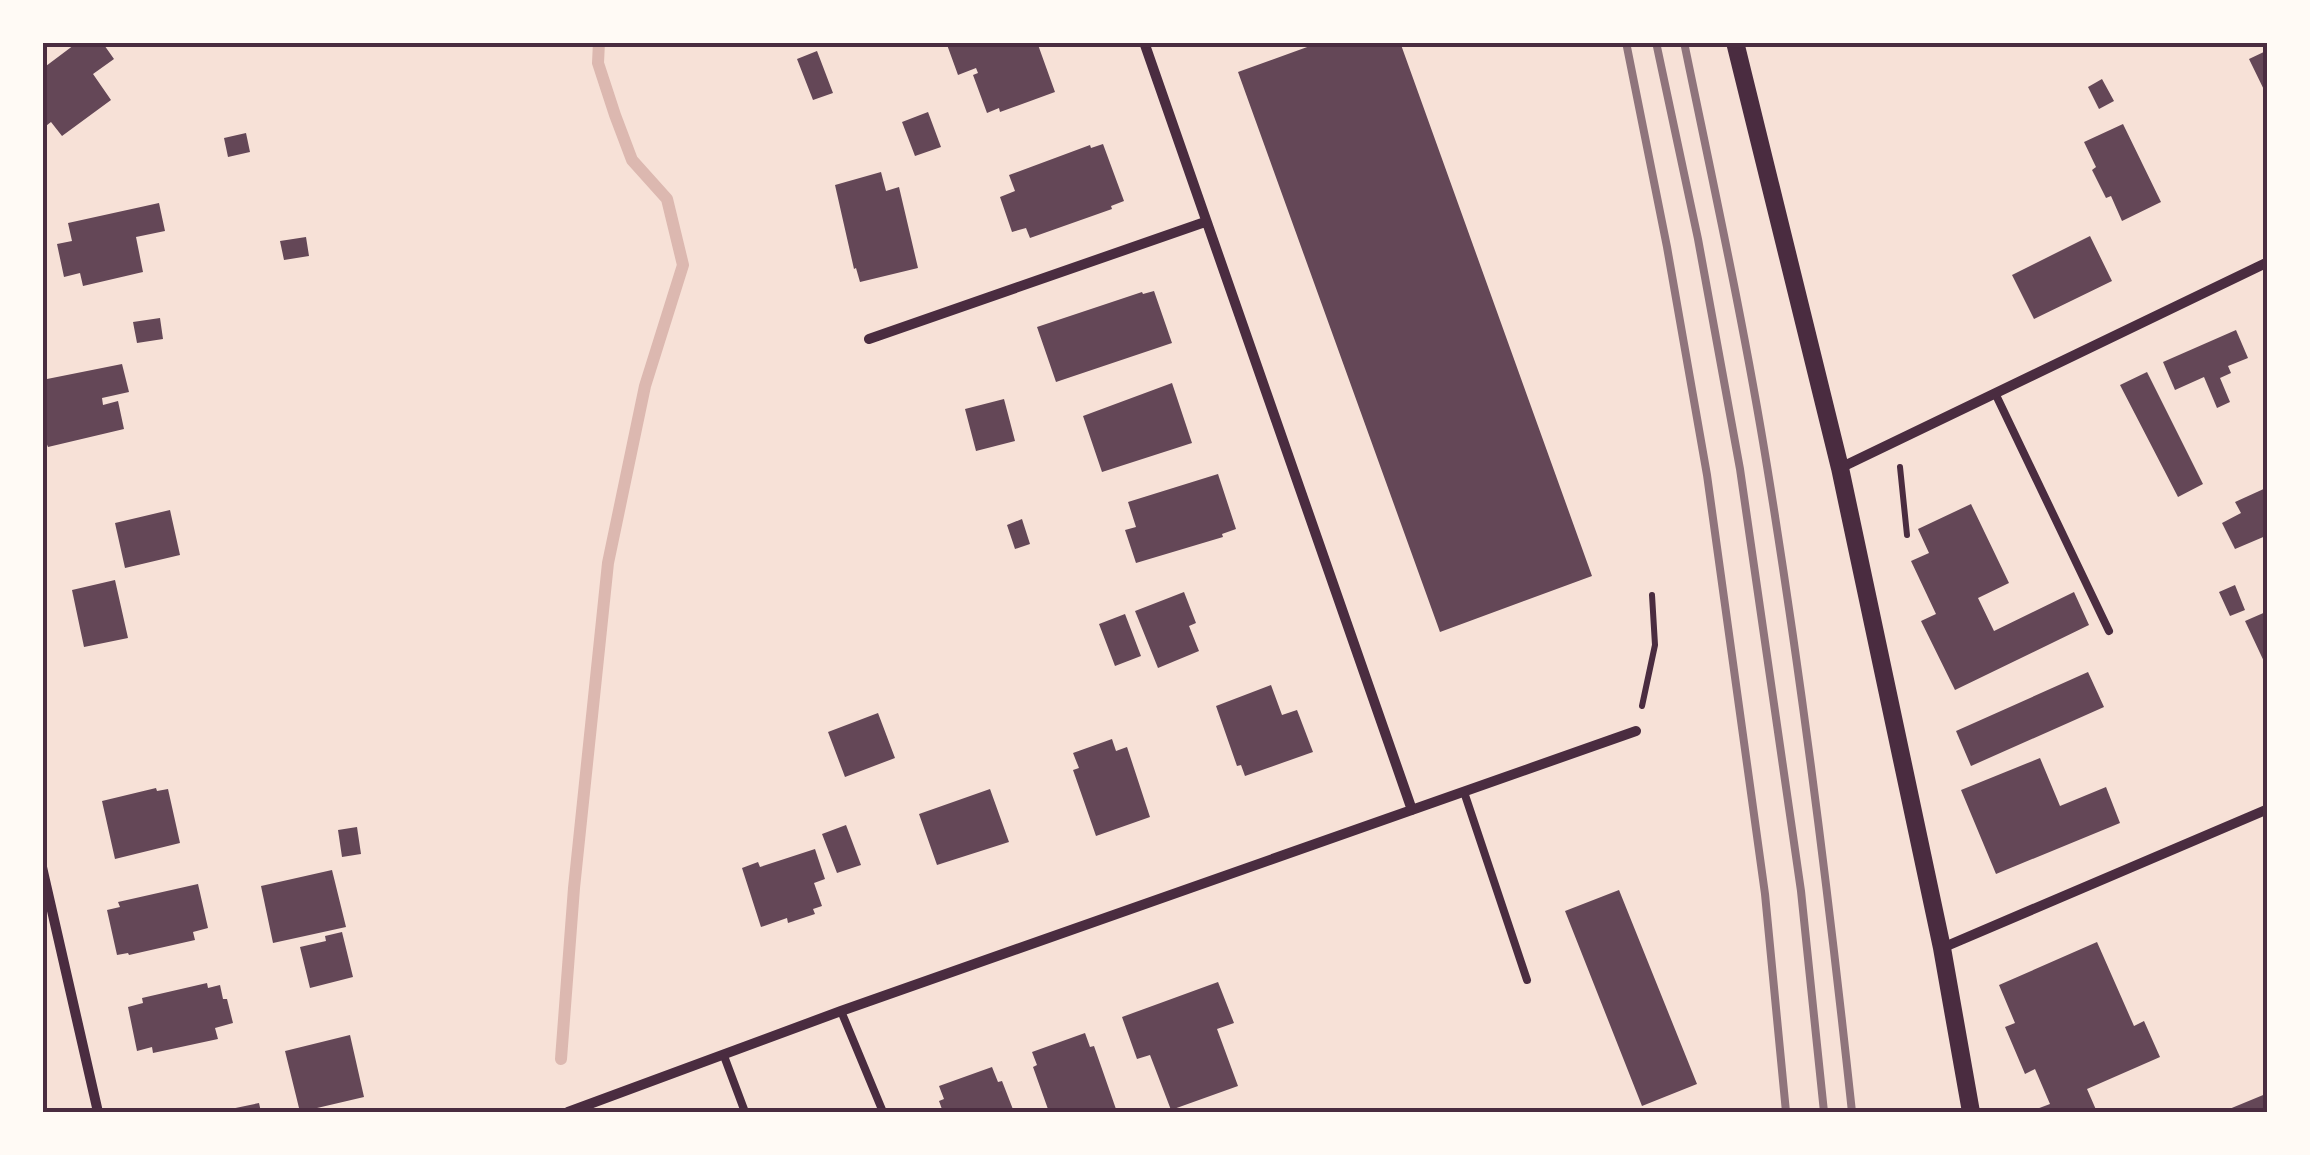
<svg xmlns="http://www.w3.org/2000/svg" width="2310" height="1155" viewBox="0 0 2310 1155" font-family="'IBM Plex Serif',serif">
	<style>
		.lines { fill: none; stroke-linecap: round; stroke-linejoin: round }
		.stream { stroke: #dcb8b0; stroke-width: 12 }
		.building { fill: #644757 }
		.path { stroke: #4a2c40; stroke-width: 6 }
		.service { stroke: #4a2c40; stroke-width: 8 }
		.minor { stroke: #4a2c40; stroke-width: 10 }
		.tertiary { stroke: #4a2c40; stroke-width: 18 }
		.rail { stroke: #8f747c; stroke-width: 8 }
		.neatline { fill: none; stroke: #4a2c40; stroke-width: 4 }
	</style>
	<rect width="100%" height="100%" fill="#f7e1d7"/>
	<g class="lines">
		<path class="stream" d="M561,1059L574,888L608,563L645,386L683,265L667,199L632,160L615,115L598,63L599,42"/>
	</g>
	<path class="building" d="M78,42H102L114,59L93,74L111,100L62,136L51,122L42,129V69Z
		M946,42H1037L1055,92L1000,112L999,108L987,113L973,75L978,73L976,68L958,75Z
		M1321,42H1400L1592,576L1440,632L1238,72Z
		M2268,50V98L2249,59Z
		M817,51L833,93L813,100L797,59Z
		M2102,79L2114,101L2099,109L2088,87Z
		M928,112L941,147L915,156L902,122Z
		M2123,124L2161,202L2122,221L2111,196L2106,198L2092,170L2096,167L2084,142Z
		M246,133L250,152L228,157L224,138Z
		M1103,144L1124,201L1111,206L1112,209L1030,238L1026,228L1012,232L1000,197L1015,191L1009,175L1090,145L1091,148Z
		M881,172L886,191L899,187L918,268L860,282L856,268L854,269L835,185Z
		M159,203L165,231L136,237L143,272L83,286L80,273L64,277L57,244L72,241L68,223Z
		M2090,236L2112,281L2034,319L2012,275Z
		M306,237L309,256L284,260L280,241Z
		M1154,291L1172,343L1056,382L1037,327L1142,292L1143,294Z
		M160,318L163,339L137,343L133,322Z
		M2236,330L2248,358L2228,366L2231,373L2220,378L2230,402L2217,408L2204,377L2175,390L2163,362Z
		M122,364L129,392L102,398L103,405L118,401L124,429L48,447L42,432V380Z
		M2147,372L2203,484L2178,497L2120,385Z
		M1172,383L1192,443L1102,472L1083,416Z
		M1004,399L1015,441L976,451L965,409Z
		M1218,474L1236,529L1222,534L1223,537L1136,563L1125,530L1136,527L1128,502Z
		M2268,487V535L2235,549L2222,523L2241,513L2235,502Z
		M1971,504L2009,583L1978,598L1994,631L2074,592L2089,625L1955,690L1921,621L1936,614L1911,561L1929,553L1918,529Z
		M170,510L180,555L125,568L115,523Z
		M1022,519L1030,544L1015,549L1007,525Z
		M115,580L128,638L84,647L72,590Z
		M2235,585L2245,610L2230,616L2219,592Z
		M1184,592L1196,623L1189,626L1199,651L1158,668L1135,611Z
		M2268,611V670L2245,621Z
		M1125,614L1141,656L1115,666L1099,624Z
		M2088,672L2104,707L1971,766L1956,731Z
		M1271,685L1282,715L1297,710L1313,752L1245,776L1241,765L1237,766L1216,706Z
		M878,713L895,758L845,777L828,732Z
		M1112,739L1116,751L1127,747L1150,817L1096,836L1073,770L1079,768L1073,753Z
		M2040,758L2060,806L2106,787L2120,823L1996,874L1961,790Z
		M156,788L157,791L168,789L180,843L115,859L102,801Z
		M990,789L1009,842L937,865L919,814Z
		M846,825L861,865L837,873L822,834Z
		M357,827L361,854L342,857L338,830Z
		M815,849L825,879L814,883L822,906L813,909L815,914L788,923L787,918L761,927L742,868L758,862L760,867Z
		M332,870L346,927L273,943L261,886Z
		M198,884L208,928L193,932L195,940L129,955L128,953L117,955L107,910L120,907L118,902Z
		M1619,890L1697,1084L1642,1106L1565,911Z
		M342,932L353,977L310,988L300,947L326,941L325,936Z
		M2097,942L2134,1026L2144,1021L2160,1057L2087,1089L2097,1112H2029L2050,1104L2035,1069L2025,1074L2005,1027L2015,1023L1999,985Z
		M1218,982L1234,1023L1217,1029L1238,1086L1171,1110L1150,1055L1137,1059L1122,1017Z
		M207,983L208,988L220,985L223,999H227L233,1023L215,1028L218,1039L153,1053L152,1047L137,1051L128,1007L143,1003L142,998Z
		M1085,1033L1090,1047L1094,1046L1117,1112H1049L1033,1067L1037,1065L1032,1052Z
		M350,1035L364,1097L300,1112L285,1051Z
		M992,1067L998,1082L1002,1081L1014,1112H943L939,1101L944,1099L939,1086Z
		M2268,1093V1112H2222Z
		M259,1103L261,1112H221V1111Z"/>
	<g class="lines">
		<path class="path" d="M1900,467L1907,535
			M1642,706L1655,645L1652,595"/>
		<path class="service" d="M1995,393L2109,631
			M1464,792L1527,980
			M841,1011L883,1112
			M724,1056L745,1112"/>
		<path class="minor" d="M1144,42L1412,810
			M869,339L1205,222
			M1840,468L2268,262
			M42,867L98,1112
			M1942,948L2268,809
			M568,1112L841,1011L1636,731"/>
		<path class="tertiary" d="M1735,42L1840,468L1942,948L1971,1112"/>
		<path class="rail" d="M1626,42L1667,247L1707,475L1765,894L1786,1112
			M1656,42L1698,239L1740,469L1801,891L1824,1112
			M1684,42C1713,183 1744,324 1767,466C1802,681 1829,897 1852,1112"/>
	</g>
	<rect width="2310" height="1155" fill="none" stroke="#fffaf5" stroke-width="90"/>
	<rect x="45" y="45" width="2220" height="1065" class="neatline"/>
</svg>
